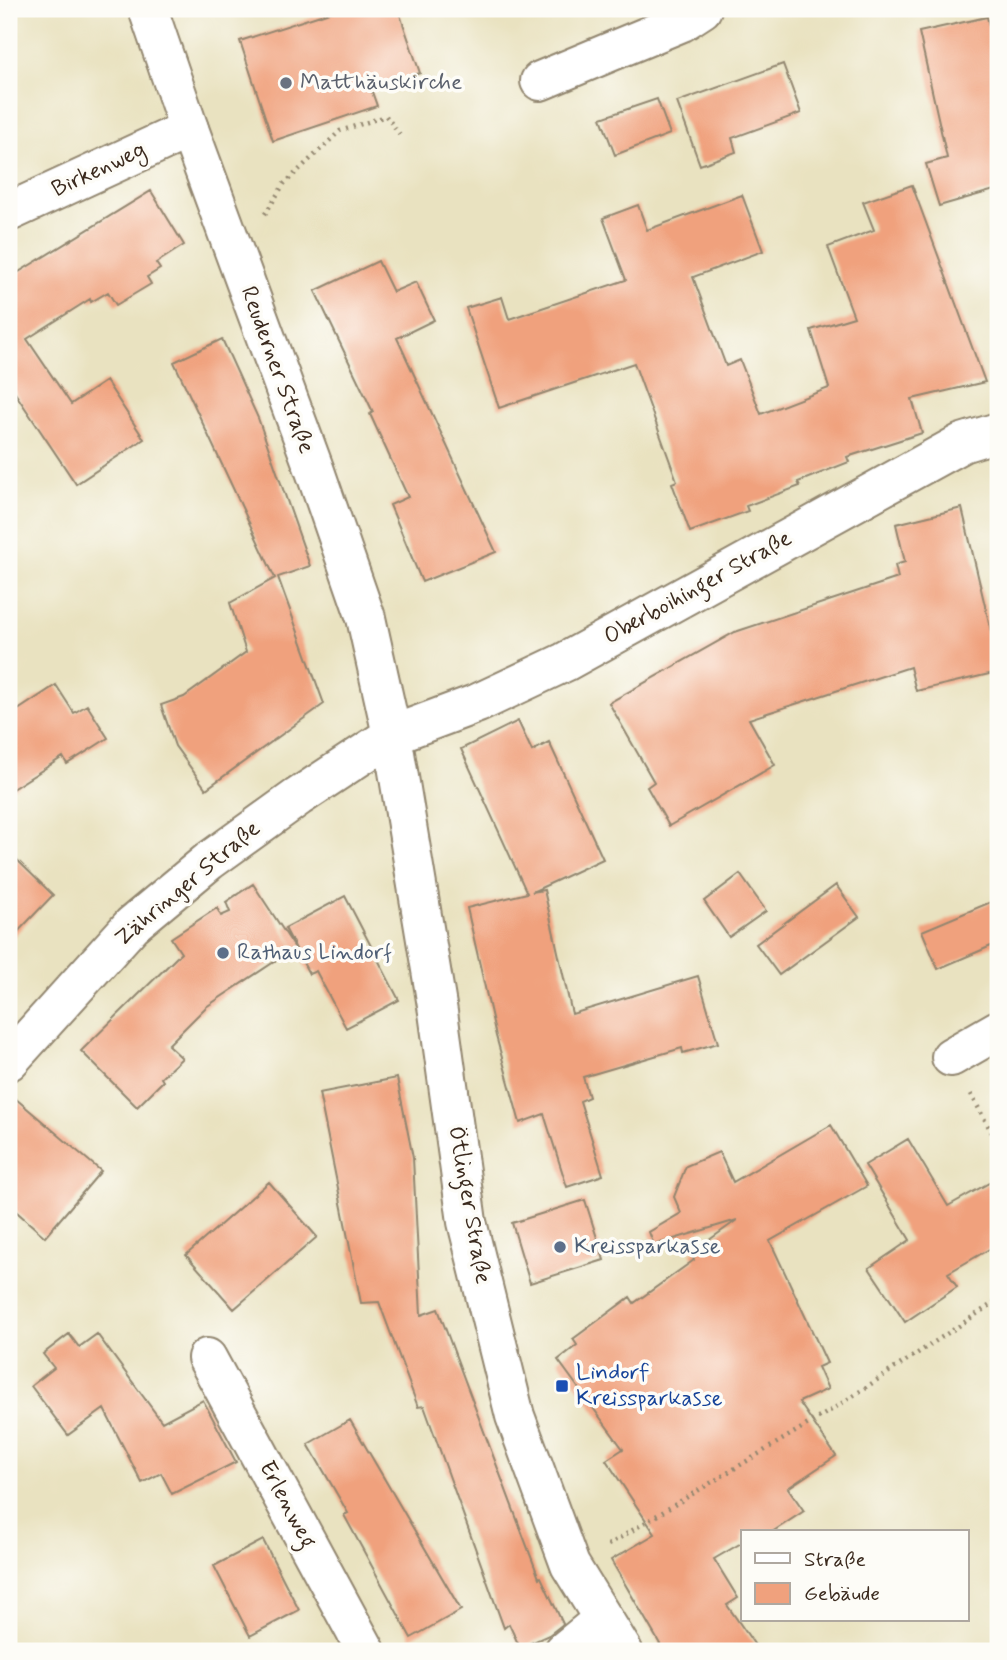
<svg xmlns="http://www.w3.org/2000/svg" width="1007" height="1660" viewBox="0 0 1007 1660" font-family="Mynerve,sans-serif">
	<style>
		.building { fill: #f0a17d }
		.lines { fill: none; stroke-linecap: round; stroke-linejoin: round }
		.street-casing { stroke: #92866f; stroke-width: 42 }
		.secondary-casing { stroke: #92866f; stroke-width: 42 }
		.path { stroke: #92866f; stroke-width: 4.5; stroke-dasharray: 2 5; stroke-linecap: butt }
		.street { stroke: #fff; stroke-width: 38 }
		.secondary { stroke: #fff; stroke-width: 38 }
		.worship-dot { fill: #6b7280; stroke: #fdfcf7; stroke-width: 2.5 }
		.service-dot { fill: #5c6f8a; stroke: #fdfcf7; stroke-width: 2.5 }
		.transit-dot { fill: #1a4fb4; stroke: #fdfcf7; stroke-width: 2.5 }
		.labels { text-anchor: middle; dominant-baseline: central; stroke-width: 7; stroke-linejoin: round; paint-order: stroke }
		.worship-label { font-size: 23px; fill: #5b616d; stroke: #fdfcf7; text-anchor: start }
		.street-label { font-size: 23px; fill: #3b2a1e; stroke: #fdfcf7 }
		.service-label { font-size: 23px; fill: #4e5e75; stroke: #fdfcf7; text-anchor: start }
		.transit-label { font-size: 23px; fill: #164399; stroke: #fdfcf7; text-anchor: start }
	</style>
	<rect width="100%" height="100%" fill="#fdfcf7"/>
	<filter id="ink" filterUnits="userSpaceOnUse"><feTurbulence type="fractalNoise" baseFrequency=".0143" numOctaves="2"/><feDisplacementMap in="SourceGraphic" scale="14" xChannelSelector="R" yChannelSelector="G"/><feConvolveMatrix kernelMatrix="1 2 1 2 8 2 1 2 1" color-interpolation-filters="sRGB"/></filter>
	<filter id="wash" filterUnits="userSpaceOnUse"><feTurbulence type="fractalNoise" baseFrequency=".00686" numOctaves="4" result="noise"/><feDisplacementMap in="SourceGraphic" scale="28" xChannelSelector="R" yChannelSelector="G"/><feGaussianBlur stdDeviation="1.57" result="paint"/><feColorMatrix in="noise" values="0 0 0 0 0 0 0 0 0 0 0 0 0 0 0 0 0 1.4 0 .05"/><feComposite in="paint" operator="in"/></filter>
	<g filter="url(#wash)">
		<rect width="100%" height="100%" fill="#e9e2c0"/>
		<g id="blocks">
			<path class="building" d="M339,9H398L420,73L371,89L377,106L273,141L240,41Z
				M987,17L998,63V189L939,206L926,164L947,158L919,32Z
				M783,64L801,113L732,138L736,152L700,165L677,102Z
				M657,99L670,134L615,155L601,118Z
				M912,185L985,382L912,399L922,433L847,457L849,462L798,482L800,486L746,506L748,511L690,532L672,483L677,481L634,363L499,408L466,308L502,297L509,319L626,280L603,218L638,205L647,230L742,195L763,251L693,277L726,366L740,360L761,414L829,388L811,330L854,317L828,247L874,230L863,202Z
				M151,191L184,245L156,263L160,269L147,277L151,284L116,305L108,292L91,302L90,299L27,339L71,404L106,381L144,439L76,484L9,384V278Z
				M378,261L393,292L416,282L434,320L397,338L496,552L422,582L390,505L408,497L370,414L373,412L315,291Z
				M222,339L258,418L310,566L278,577L324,704L206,789L175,746L161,705L184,697L246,652L230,603L275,578L174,362Z
				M962,508L998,661V672L916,691L910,667L749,719L775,765L669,826L647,787L654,782L609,703L735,632L898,578L895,565L905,562L896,524Z
				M56,685L74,713L87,705L108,738L67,764L63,757L9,791V716Z
				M518,721L532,751L549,742L603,859L532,892L544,890L572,1014L698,976L718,1043L683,1053L682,1048L583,1077L589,1097L580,1101L603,1175L567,1187L544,1114L520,1123L496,1036L467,908L527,893L461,749Z
				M9,852L53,895L9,941Z
				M740,874L766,911L729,937L704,901Z
				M253,884L295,948L206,1007L168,1045L182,1058L161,1078L163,1081L137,1107L81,1051L181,953L171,938L217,908L221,916L230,912L226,902Z
				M836,885L859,917L779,975L756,944Z
				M345,896L399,1000L346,1028L316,971L309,974L285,928Z
				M998,899V943L938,969L922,931Z
				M397,1078L413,1158L421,1315L438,1309L539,1578L541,1577L563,1624L549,1635L520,1648L509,1624L504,1628L424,1406L418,1407L379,1302L361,1303L319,1093Z
				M9,1093L101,1171L45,1237L9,1205Z
				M831,1125L867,1186L770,1241L827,1363L818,1367L828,1389L799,1402L836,1456L788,1488L804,1511L772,1532H743V1542L714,1559L738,1598L727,1605L759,1651H664L611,1560L655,1534L606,1460L623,1449L558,1360L577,1345L573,1339L630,1297L634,1303L694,1260L691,1253L737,1220L654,1245L649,1232L681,1213L674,1197L686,1166L719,1152L733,1182Z
				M908,1139L948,1206L998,1178V1244L948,1273L957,1287L905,1322L869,1268L910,1240L865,1165Z
				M269,1182L317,1237L234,1309L186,1255Z
				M585,1200L604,1260L530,1283L512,1223Z
				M69,1334L79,1347L97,1334L162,1422L203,1400L236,1462L172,1494L161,1473L142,1483L104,1409L68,1435L31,1386L54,1368L43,1354Z
				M350,1420L461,1610L411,1638L344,1515L348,1513L308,1444Z
				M263,1540L299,1610L250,1636L214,1566Z"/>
		</g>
	</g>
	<g filter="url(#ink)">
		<use href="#blocks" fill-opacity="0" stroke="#92866f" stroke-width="2"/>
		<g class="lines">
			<g class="street-casing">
				<path id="street" d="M540,81L682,22L702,9
					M9,212L189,129
					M392,735L478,703L565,662L962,443L998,432
					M951,1057L998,1030
					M207,1358L366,1651
					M564,1651L602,1620"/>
			</g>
			<g class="secondary-casing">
				<path id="secondary" d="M148,9L189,129L315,471L366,618L392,735L438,1012L467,1222L515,1416L570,1565L623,1651
					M9,1061L132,925L209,861L298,797L392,735"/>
			</g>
			<path class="path" d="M265,214L284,184L340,131L386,116L401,136
				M971,1094L998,1144
				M608,1545L833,1409L998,1300"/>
			<use href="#street" class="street"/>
			<use href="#secondary" class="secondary"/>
		</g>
	</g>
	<circle class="worship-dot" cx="286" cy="83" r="7"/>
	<g class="service-dot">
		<circle cx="223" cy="953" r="7"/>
		<circle cx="560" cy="1247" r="7"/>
	</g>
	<rect class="transit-dot" x="555" y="1379" width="14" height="14" rx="3.5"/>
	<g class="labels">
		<g class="worship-label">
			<text x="300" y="83">Matthäuskirche</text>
		</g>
		<g class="street-label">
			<text transform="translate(99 170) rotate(-25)">Birkenweg</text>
			<text transform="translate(277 370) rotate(70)">Reuderner Straße</text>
			<text transform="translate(698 588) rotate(-29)">Oberboihinger Straße</text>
			<text transform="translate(188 884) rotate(-40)">Zähringer Straße</text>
			<text transform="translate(469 1205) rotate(80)">Ötlinger Straße</text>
			<text transform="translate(287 1505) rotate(62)">Erlenweg</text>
		</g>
		<g class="service-label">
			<text x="237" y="953">Rathaus Lindorf</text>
			<text x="574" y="1247">Kreissparkasse</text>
		</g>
		<g class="transit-label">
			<text x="576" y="1373">Lindorf<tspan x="576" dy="26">Kreissparkasse</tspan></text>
		</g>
	</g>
	<rect width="1007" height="1660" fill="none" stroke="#fdfcf7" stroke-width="35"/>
	<rect x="741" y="1530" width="228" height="91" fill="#fdfcf7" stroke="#afa8a0" stroke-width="2"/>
	<rect x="755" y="1553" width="35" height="10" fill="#ffffff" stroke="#afa8a0" stroke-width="2"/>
	<text x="804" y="1566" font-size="21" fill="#3b2a1e">Straße</text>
	<rect x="755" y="1583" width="35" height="21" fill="#f0a17d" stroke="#afa8a0" stroke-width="2"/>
	<text x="804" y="1600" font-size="21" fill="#3b2a1e">Gebäude</text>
</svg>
